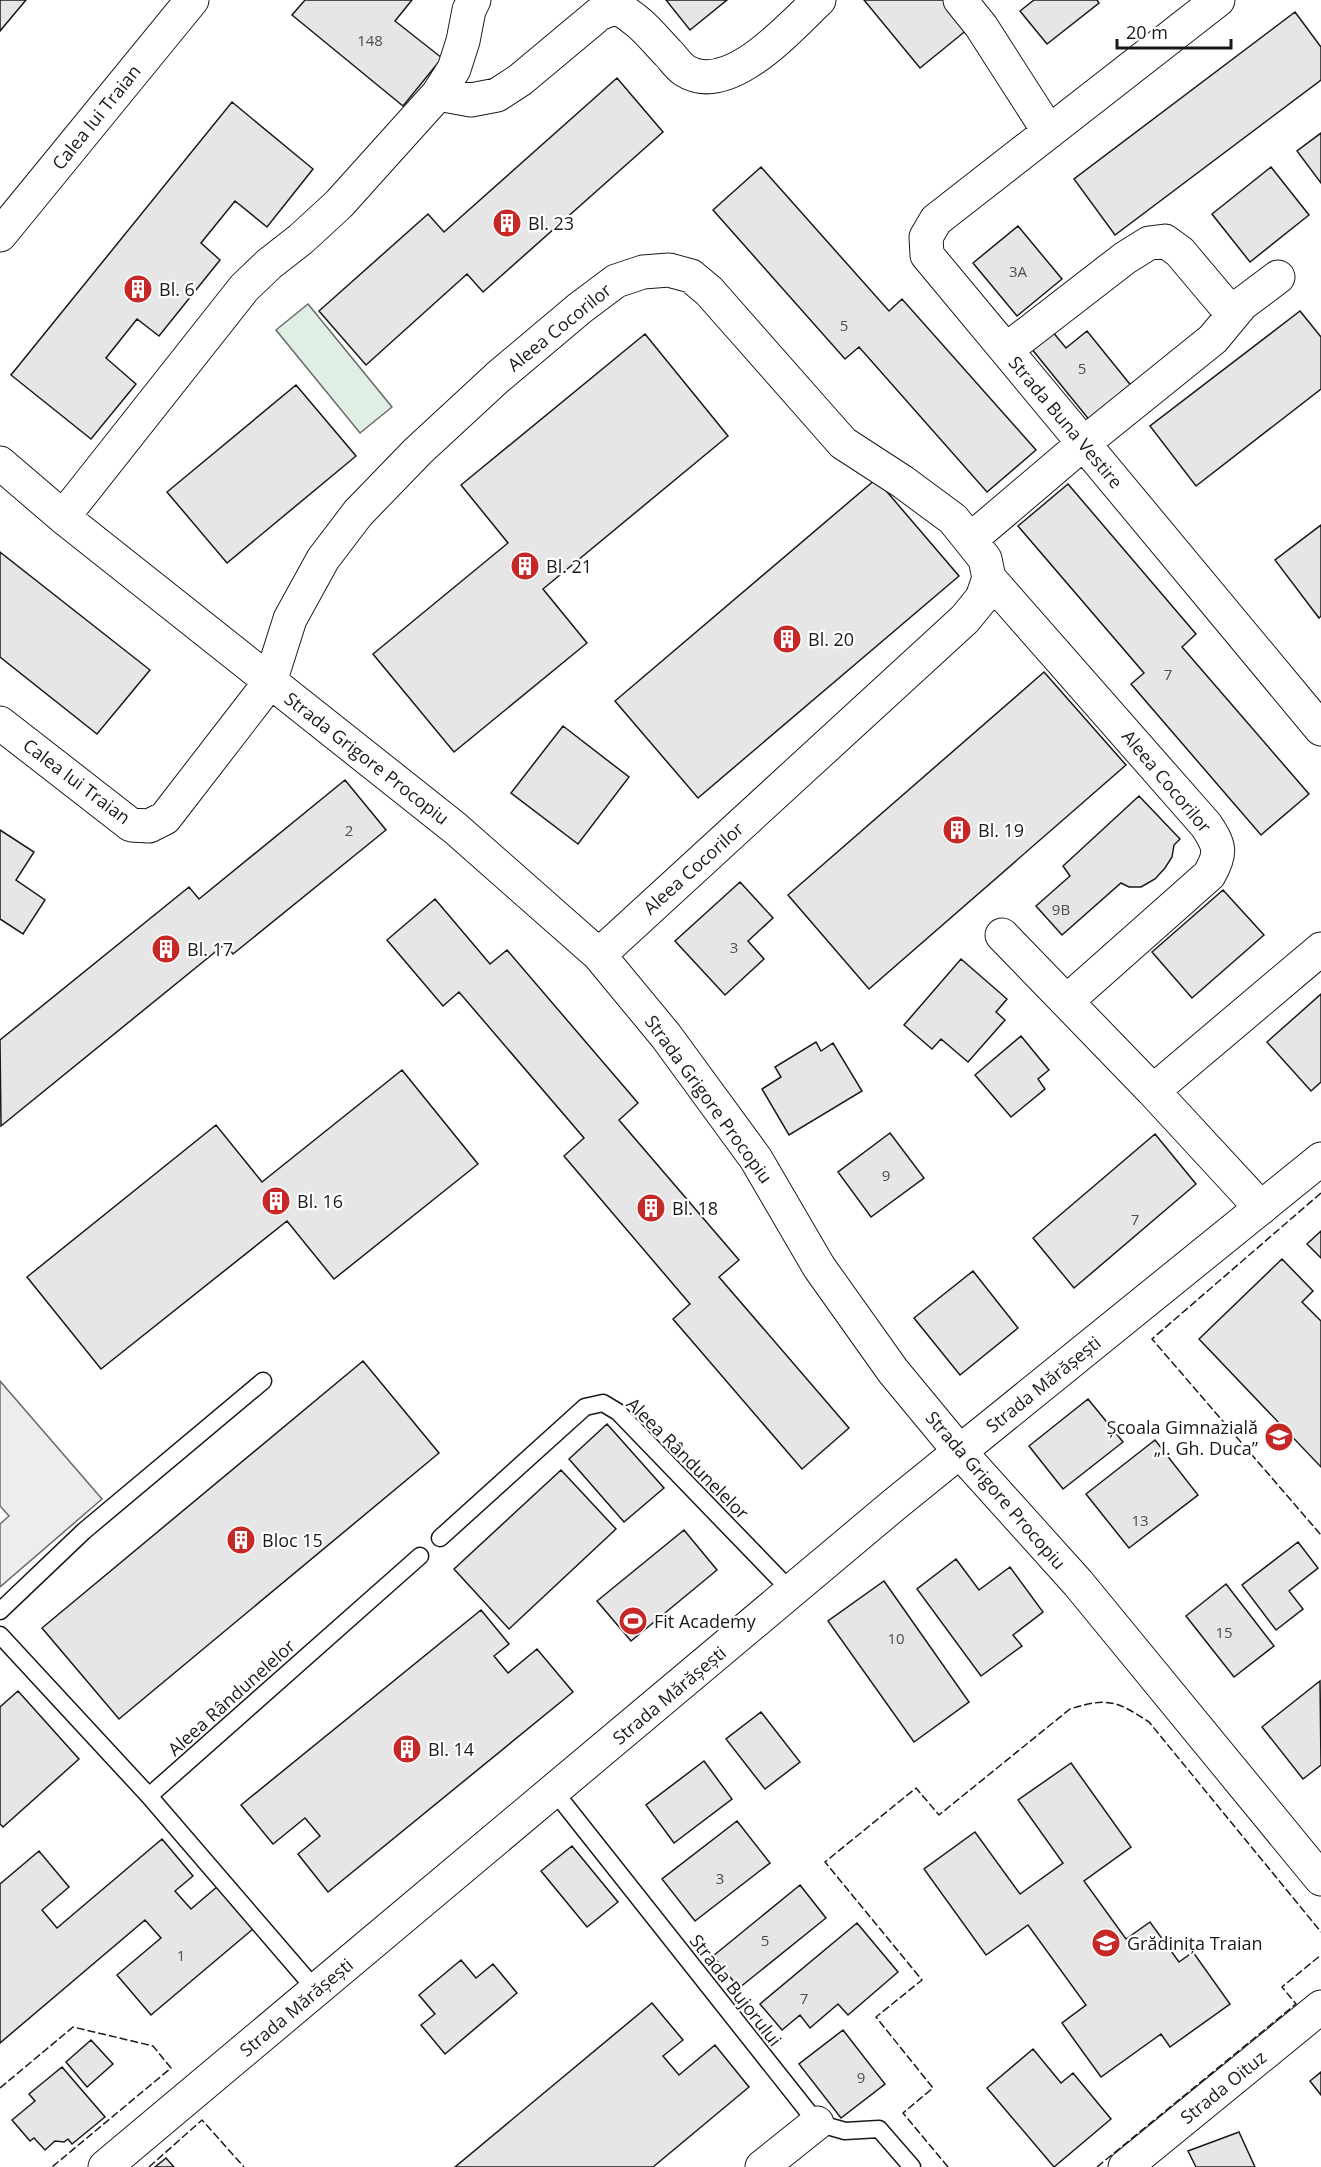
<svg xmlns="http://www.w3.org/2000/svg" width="1321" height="2167" viewBox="0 0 1321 2167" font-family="'Open Sans',sans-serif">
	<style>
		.green { fill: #e0efe3; stroke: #6a6a6a; stroke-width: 1.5 }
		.parking { fill: #ededed; stroke: #6a6a6a; stroke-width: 1.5 }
		.building { fill: #e6e6e6; stroke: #1a1a1a; stroke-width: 1.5 }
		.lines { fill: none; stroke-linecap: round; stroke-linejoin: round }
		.lane-casing { stroke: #1a1a1a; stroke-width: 19 }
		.street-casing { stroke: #1a1a1a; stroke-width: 35 }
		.secondary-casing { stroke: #1a1a1a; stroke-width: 35 }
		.primary-casing { stroke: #1a1a1a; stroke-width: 35 }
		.lane { stroke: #fff; stroke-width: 16 }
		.street { stroke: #fff; stroke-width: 33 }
		.secondary { stroke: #fff; stroke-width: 33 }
		.primary { stroke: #fff; stroke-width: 33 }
		.fence { stroke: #1a1a1a; stroke-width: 1.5; stroke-dasharray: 8 3; stroke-linecap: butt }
		.labels { text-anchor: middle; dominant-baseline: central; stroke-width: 4.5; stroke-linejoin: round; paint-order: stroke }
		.number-label { font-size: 15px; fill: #4d4d4d }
		.street-label { font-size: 18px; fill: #1a1a1a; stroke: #fff }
		.poi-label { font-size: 18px; fill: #1a1a1a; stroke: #fff; text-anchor: start }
	</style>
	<rect width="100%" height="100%" fill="#fff"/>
	<path class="green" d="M308,304L392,407L360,433L276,330Z"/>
	<path class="parking" d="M0,1381L102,1499L0,1587V1524L9,1516L0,1506Z"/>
	<path class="building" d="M0,0H26L0,31Z
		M305,0H412L395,21L442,58L403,106L292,15Z
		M666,0H727L690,30Z
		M864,0H944L968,29L920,68Z
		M1034,0H1097L1099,3L1047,44L1020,11Z
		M1295,12L1321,47V80L1115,235L1074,179Z
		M617,78L663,132L483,292L467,274L366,365L319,311L428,214L444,232Z
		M232,102L313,169L267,227L235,201L201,243L220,260L159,336L137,319L106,358L136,384L91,439L11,375Z
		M1321,133V183L1297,151Z
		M761,167L889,311L902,299L1036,450L987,492L859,347L845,359L713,210Z
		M1271,167L1309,215L1250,262L1212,214Z
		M1018,226L1062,279L1017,316L973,263Z
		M1300,311L1321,337V389L1196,486L1150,426Z
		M1052,331L1066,348L1087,331L1133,388L1091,422L1031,348Z
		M645,334L728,436L543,589L587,643L454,752L373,654L508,543L461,485Z
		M296,385L356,456L227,563L167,492Z
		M876,479L959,576L698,798L615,701Z
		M1068,484L1196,634L1182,647L1309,794L1261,835L1131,684L1144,673L1018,526Z
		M1321,525V616L1319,618L1275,560Z
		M0,552L150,670L97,734L0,657Z
		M1044,672L1126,765L869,989L788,895Z
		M563,726L629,777L578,844L511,793Z
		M345,780L386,830L233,954L225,944L1,1126L0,1040L189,887L199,899Z
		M1139,796L1180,839L1174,845L1172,857L1165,868L1155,879L1141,887H1129L1121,883L1062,935L1036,906L1070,876L1063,866Z
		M0,830L34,852L16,880L45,900L23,934L0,919Z
		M740,882L773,918L748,941L764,959L725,995L675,941Z
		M1223,890L1264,935L1192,998L1152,952Z
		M435,899L490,964L507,950L638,1103L619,1120L739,1260L719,1277L849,1428L802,1469L673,1319L690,1304L564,1156L584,1138L459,992L443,1006L387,940Z
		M961,959L1007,999L996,1012L1005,1020L968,1062L941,1039L932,1049L904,1025Z
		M1321,994V1082L1311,1091L1267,1042Z
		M1021,1036L1049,1070L1038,1079L1045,1089L1011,1117L975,1075Z
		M816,1042L821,1051L833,1043L862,1091L789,1135L762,1089L781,1077L775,1067Z
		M402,1070L478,1164L334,1279L287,1221L101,1369L27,1277L216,1125L262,1182Z
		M890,1133L924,1178L871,1217L838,1172Z
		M1155,1134L1196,1184L1074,1288L1033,1238Z
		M1321,1231V1258L1307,1244Z
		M1282,1259L1313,1291L1302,1302L1321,1321V1467L1199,1339Z
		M973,1271L1018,1328L960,1375L914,1318Z
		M363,1361L439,1453L119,1719L42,1628Z
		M1088,1399L1123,1442L1063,1489L1029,1446Z
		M607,1424L664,1488L624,1522L569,1459Z
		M1155,1440L1198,1495L1129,1548L1086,1494Z
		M561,1470L616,1529L509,1629L454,1569Z
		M684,1530L717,1570L631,1641L597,1601Z
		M1298,1542L1318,1568L1289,1591L1303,1609L1276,1630L1242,1585Z
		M956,1559L979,1590L1010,1567L1043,1612L1013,1635L1022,1646L981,1676L917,1589Z
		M884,1581L969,1702L914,1742L828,1621Z
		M1226,1584L1274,1646L1234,1677L1186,1616Z
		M481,1610L509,1644L494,1656L508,1673L537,1649L573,1692L328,1892L298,1854L320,1836L305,1818L273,1844L241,1805Z
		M1320,1681L1321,1765L1303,1779L1262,1727Z
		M18,1691L79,1759L3,1827L0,1824V1707Z
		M761,1712L800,1762L765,1789L726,1739Z
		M704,1761L732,1799L674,1843L646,1805Z
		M1071,1763L1131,1847L1084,1881L1126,1939L1150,1922L1179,1962L1193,1952L1230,2004L1170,2047L1161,2034L1101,2077L1062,2023L1086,2005L1028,1925L986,1955L924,1869L975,1832L1020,1894L1063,1863L1018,1800Z
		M737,1821L770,1863L695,1921L662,1879Z
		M162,1839L193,1876L175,1891L191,1909L218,1886L253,1929L151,2015L117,1975L161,1938L145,1920L0,2043V1884L39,1851L69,1887L42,1910L57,1928Z
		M572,1846L618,1902L587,1927L541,1871Z
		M800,1885L826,1918L739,1988L713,1956Z
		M857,1923L898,1972L848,2015L838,2004L810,2028L800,2015L782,2030L760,2004Z
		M461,1960L476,1978L493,1964L517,1993L445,2054L421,2025L435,2014L419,1995Z
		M652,2003L683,2040L663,2056L679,2075L715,2045L749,2087L653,2167H455Z
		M843,2030L885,2084L841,2118L799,2064Z
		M91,2040L113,2064L87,2087L66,2062Z
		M1033,2049L1061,2083L1073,2073L1111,2119L1054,2167L987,2088Z
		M62,2067L105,2117L72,2144L68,2139L64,2142L55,2141L45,2150L34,2138L30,2141L12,2120L35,2101L29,2094Z
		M1321,2072V2095L1310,2081Z
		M1239,2132L1255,2167H1196L1188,2151Z
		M166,2158L174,2167H155Z"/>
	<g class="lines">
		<g class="lane-casing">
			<path id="lane" d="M440,1538L585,1407L603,1403L618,1412L792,1592
				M0,1611L84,1531L263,1381
				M0,1635L149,1796L316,1990
				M554,1791L817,2123L845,2131L879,2129L912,2167
				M149,1796L420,1556"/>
		</g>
		<g class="street-casing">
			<path id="street" d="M960,0L981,26L1049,132
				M1218,0L936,220L926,237L927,255L1321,729
				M438,94L471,100L497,95L520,80L599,14L616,7C640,20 650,34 668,53C673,58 678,66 684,70C728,99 790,27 819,0
				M1006,350L1125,258L1149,243L1165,241L1180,252L1228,309L1242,304L1278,277
				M0,463L63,517L455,828L599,955L666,1036L756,1159L819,1267L893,1371L960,1452L1078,1583L1321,1879
				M63,517L244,288L269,264L301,239L339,204L438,94L454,69L463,41L469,10L474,0
				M970,540L1084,443L1213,339L1242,304
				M989,578L1206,825C1220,846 1222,853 1209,875L1067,1001
				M0,723L131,825L149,826L165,818L270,682L290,619L323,559L358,513L418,451L498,377L580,308L616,281L643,272L669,270L691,276L709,291L843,443L903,482L953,519L970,540L985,559L989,578L982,598L965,619L599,955
				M1002,935L1153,1091L1261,1208
				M1153,1091L1321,949
				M762,2167L817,2123
				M1125,2167L1321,2007"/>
		</g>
		<g class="secondary-casing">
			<path id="secondary" d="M105,2167L895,1504L1321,1159"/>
		</g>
		<g class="primary-casing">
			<path id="primary" d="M0,235L192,0"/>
		</g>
		<use href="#lane" class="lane"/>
		<use href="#street" class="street"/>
		<use href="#secondary" class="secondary"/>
		<use href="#primary" class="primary"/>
		<path class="fence" d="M1321,1193L1152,1339L1321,1535
			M0,2088L73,2027L153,2046L171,2068L52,2167
			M149,2167L202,2120L244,2167
			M948,2167L903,2113L933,2088L876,2017L922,1980L825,1862L916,1788L939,1815L1070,1709C1108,1697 1117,1701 1149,1722L1321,1932
			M1097,2167L1296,2004L1282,1987L1321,1955"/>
	</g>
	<defs>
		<g id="building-disc" transform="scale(1.5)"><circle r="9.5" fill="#c62828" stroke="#fff"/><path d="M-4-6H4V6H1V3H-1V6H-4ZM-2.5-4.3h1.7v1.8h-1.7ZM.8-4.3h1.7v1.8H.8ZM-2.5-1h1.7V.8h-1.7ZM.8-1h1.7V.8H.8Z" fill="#fff"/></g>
		<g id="school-disc" transform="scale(1.5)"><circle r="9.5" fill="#c62828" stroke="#fff"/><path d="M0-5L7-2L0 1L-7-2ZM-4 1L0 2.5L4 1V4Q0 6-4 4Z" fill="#fff"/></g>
		<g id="stadium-disc" transform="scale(1.5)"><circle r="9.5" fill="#c62828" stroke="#fff"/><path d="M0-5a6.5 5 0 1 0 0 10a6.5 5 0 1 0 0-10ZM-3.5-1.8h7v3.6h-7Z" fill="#fff"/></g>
	</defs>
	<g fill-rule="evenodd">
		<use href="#building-disc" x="507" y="223"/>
		<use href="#building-disc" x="138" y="289"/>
		<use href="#building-disc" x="525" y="566"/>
		<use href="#building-disc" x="787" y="639"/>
		<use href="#building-disc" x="957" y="830"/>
		<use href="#building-disc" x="166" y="949"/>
		<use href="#building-disc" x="276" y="1201"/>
		<use href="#building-disc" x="651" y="1208"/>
		<use href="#school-disc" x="1279" y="1437"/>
		<use href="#building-disc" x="241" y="1540"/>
		<use href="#stadium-disc" x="633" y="1621"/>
		<use href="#building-disc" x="407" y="1749"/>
		<use href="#school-disc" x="1106" y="1943"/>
	</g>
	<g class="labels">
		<g class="number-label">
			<text x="370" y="40">148</text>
			<text x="1018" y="271">3A</text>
			<text x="844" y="325">5</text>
			<text x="1082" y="368">5</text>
			<text x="1168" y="674">7</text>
			<text x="349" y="830">2</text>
			<text x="1061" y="909">9B</text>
			<text x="734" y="947">3</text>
			<text x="886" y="1175">9</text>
			<text x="1135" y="1219">7</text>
			<text x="1140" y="1520">13</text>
			<text x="1224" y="1632">15</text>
			<text x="896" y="1638">10</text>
			<text x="720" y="1878">3</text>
			<text x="765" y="1940">5</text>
			<text x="181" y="1955">1</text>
			<text x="804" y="1998">7</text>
			<text x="861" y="2077">9</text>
		</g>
		<g class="street-label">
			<text transform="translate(96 117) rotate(-51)">Calea lui Traian</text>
			<text transform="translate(559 327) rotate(-39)">Aleea Cocorilor</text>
			<text transform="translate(1066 422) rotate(50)">Strada Buna Vestire</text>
			<text transform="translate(367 758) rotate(38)">Strada Grigore Procopiu</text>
			<text transform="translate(77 781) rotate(37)">Calea lui Traian</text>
			<text transform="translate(1167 781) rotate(50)">Aleea Cocorilor</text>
			<text transform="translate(693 868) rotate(-42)">Aleea Cocorilor</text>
			<text transform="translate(709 1099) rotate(54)">Strada Grigore Procopiu</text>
			<text transform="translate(1043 1384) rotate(-39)">Strada Mărășești</text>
			<text transform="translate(688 1458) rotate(45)">Aleea Rândunelelor</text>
			<text transform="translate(996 1490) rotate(49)">Strada Grigore Procopiu</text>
			<text transform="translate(669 1695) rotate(-40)">Strada Mărășești</text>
			<text transform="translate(231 1697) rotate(-42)">Aleea Rândunelelor</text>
			<text transform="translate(736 1990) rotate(52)">Strada Bujorului</text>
			<text transform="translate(296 2007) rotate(-40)">Strada Mărășești</text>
			<text transform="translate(1223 2087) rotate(-39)">Strada Oituz</text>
		</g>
		<g class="poi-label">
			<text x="528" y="223">Bl. 23</text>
			<text x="159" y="289">Bl. 6</text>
			<text x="546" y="566">Bl. 21</text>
			<text x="808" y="639">Bl. 20</text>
			<text x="978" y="830">Bl. 19</text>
			<text x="187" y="949">Bl. 17</text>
			<text x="297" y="1201">Bl. 16</text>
			<text x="672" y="1208">Bl. 18</text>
			<text x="1258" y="1427" text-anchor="end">Școala Gimnazială<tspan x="1258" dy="21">„I. Gh. Duca”</tspan></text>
			<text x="262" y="1540">Bloc 15</text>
			<text x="654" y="1621">Fit Academy</text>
			<text x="428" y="1749">Bl. 14</text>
			<text x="1127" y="1943">Grădinița Traian</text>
		</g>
	</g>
	<path d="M1117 39v9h114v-9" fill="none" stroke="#1a1a1a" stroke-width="3"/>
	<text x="1126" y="39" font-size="18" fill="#1a1a1a" stroke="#ffffff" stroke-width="4.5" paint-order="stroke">20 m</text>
</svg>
